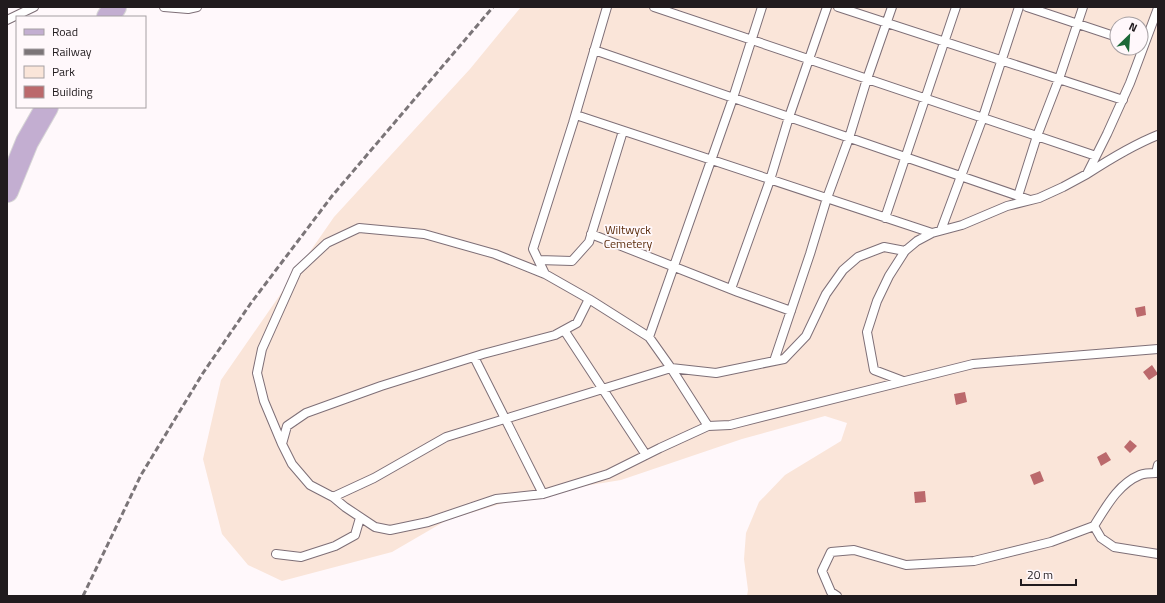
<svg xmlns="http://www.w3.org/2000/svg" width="1165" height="603" viewBox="0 0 1165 603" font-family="'Titillium Web',sans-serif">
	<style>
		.green { fill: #fae5d9; fill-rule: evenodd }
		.building { fill: #bb696c }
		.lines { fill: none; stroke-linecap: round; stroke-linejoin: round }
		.service-casing { stroke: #7e6f77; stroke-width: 10 }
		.primary-casing { stroke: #d7d6d6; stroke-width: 24 }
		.service { stroke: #fff; stroke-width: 8 }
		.primary { stroke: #c3aed1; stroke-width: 22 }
		.rail { stroke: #7b7578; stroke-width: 3; stroke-dasharray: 6 3; stroke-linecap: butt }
		.labels { text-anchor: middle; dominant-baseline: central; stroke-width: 3.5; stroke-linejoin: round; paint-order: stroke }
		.park-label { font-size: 12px; fill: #5c2d0d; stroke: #fff8fb }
	</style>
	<rect width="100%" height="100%" fill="#fff8fb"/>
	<path class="green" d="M521,7H1158V596H747L748,590L744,559L746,533L759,502L785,475L841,441L847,423L825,416L742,439L621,480L584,486L517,499L447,520L392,552L282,581L248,565L222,534L203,459L221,380L334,217L470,69ZM1117,24H1141V48H1117Z"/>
	<path class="building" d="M1145,306L1146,315L1137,317L1135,308Z
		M1152,365L1158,374L1149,380L1143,372Z
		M965,392L967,402L956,405L954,394Z
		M1130,440L1137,446L1130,453L1124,447Z
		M1106,452L1111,460L1101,466L1097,457Z
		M1040,471L1044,481L1034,485L1030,475Z
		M925,491L926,502L915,503L914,492Z"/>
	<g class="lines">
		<g class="service-casing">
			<path id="service" d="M164,7L188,9L197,7
				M607,7L573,123L533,249L545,274L589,299L649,337L671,368L708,426L730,425L973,364L1158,349
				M654,7L1096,156
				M838,7L1123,100
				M1027,7L1117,37
				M7,20L34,7
				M594,50L1030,200
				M576,115L932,233
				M1087,174C1110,159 1133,145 1158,135
				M1018,196L1037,136L1059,79L1083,7
				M885,218L956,7
				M941,230L983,117L1019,7
				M591,234L738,292L791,311
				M539,260L572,261L589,242L623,131
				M731,289L770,180L789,117L827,7
				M589,299L577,323L555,335L483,354L381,386L306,413L287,426L282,444L292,464L310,485L333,497L345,507L375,527L390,530L428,522L496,499L543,494L608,474L660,448L708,426
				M564,330L646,455
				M649,337L733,98L762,7
				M474,357L543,494
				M774,361L810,254L827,198L849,138L867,79L892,7
				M903,381L874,370L867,332L877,301L889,276L905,251L917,241L932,233L962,225L1007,206L1039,198L1063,187L1087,174L1107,134L1130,83L1158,8
				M282,444L264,401L257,373L262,349L297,271L327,243L359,228L424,234L495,254L545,274
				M333,497L374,478L446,437L671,368L716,373L784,359L806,336L826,294L843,270L858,257L884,247L905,251
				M1094,526C1106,507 1118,484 1140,475C1145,473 1151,473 1156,473L1158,465
				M276,554L301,557L335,546L355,535L360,518
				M837,596L831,592L822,571L831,552L854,550L906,565L974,561L1051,542L1094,526L1101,538L1114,547L1158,554"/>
		</g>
		<g class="primary-casing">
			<path id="primary" d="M108,17L115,7
				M7,191L27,142L47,107"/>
		</g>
		<use href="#service" class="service"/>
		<use href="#primary" class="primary"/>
		<path class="rail" d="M83,596L141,475L203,373L251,303L332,196L493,7"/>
	</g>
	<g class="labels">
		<g class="park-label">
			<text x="628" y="229">Wiltwyck<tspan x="628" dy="14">Cemetery</tspan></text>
		</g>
	</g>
	<rect width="1165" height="603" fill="none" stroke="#211b1e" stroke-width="16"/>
	<rect x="16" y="16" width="130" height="92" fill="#fff8fb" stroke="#a6a0a3"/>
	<rect x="24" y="29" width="20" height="6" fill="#c3aed1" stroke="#a6a0a3"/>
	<text x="52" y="36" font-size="12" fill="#211b1e">Road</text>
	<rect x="24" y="49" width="20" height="6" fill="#7b7578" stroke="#a6a0a3"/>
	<text x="52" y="56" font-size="12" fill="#211b1e">Railway</text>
	<rect x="24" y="66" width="20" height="12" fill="#fae5d9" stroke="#a6a0a3"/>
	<text x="52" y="76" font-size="12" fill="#211b1e">Park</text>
	<rect x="24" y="86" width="20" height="12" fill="#bb696c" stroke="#a6a0a3"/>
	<text x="52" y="96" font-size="12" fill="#211b1e">Building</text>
	<g transform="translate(1129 36) rotate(25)"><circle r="19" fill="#fff8fb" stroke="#a6a0a3"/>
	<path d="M0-3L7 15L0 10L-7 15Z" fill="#1c6938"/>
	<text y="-6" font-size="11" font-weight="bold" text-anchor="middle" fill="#211b1e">N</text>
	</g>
	<path d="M1021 579v6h55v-6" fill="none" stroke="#211b1e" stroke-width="2"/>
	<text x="1027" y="579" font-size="12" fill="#211b1e" stroke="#fff8fb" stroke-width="3" paint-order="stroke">20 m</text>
</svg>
